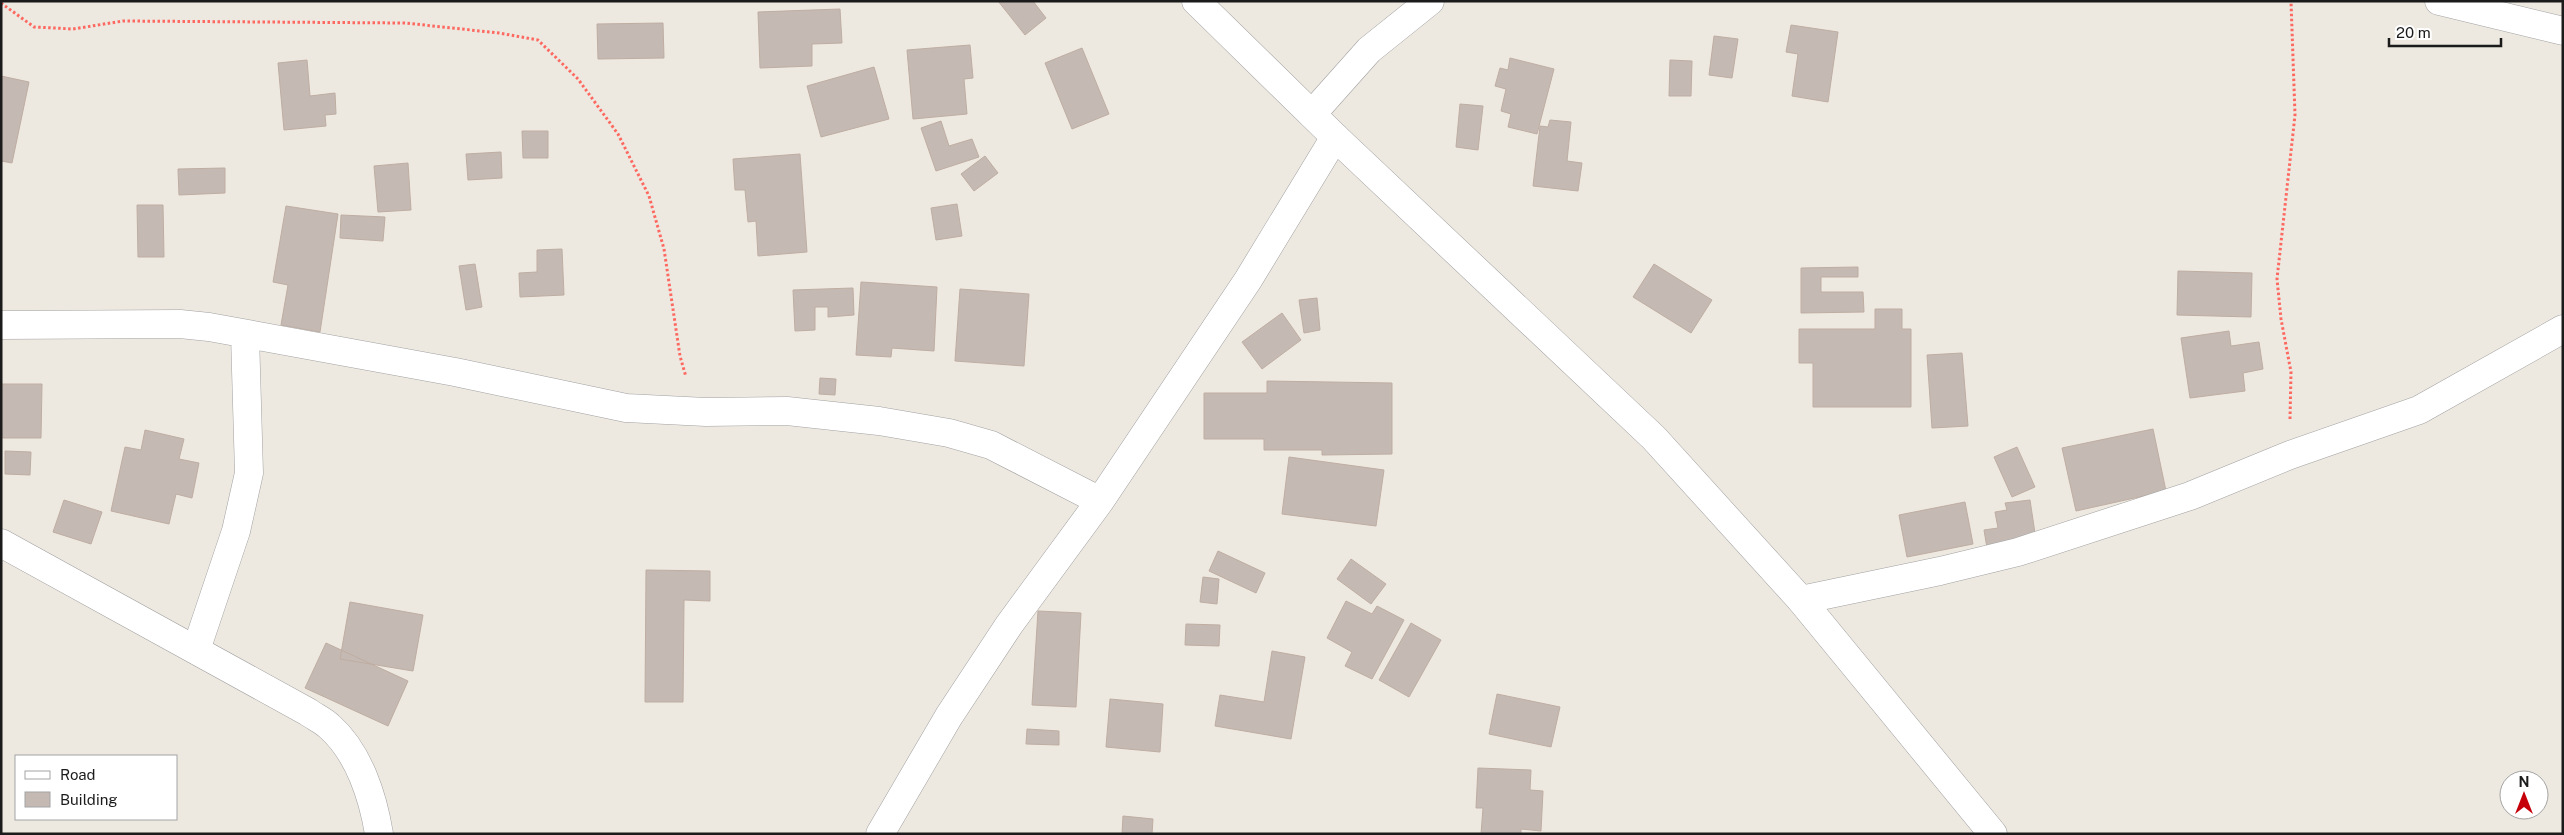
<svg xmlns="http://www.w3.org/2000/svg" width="2564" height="835" viewBox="0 0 2564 835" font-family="'Public Sans',sans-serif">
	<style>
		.building { fill: #c4bab3; stroke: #bfada2 }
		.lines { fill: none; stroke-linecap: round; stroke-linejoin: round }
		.minor-casing { stroke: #a2a2a2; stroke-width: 29 }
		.tertiary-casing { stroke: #a2a2a2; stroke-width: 29 }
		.path { stroke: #fd6960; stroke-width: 3; stroke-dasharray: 2.5 2.5; stroke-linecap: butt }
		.minor { stroke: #fff; stroke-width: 28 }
		.tertiary { stroke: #fff; stroke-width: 28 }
	</style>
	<rect width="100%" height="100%" fill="#ede8e0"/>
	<path class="building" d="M998,1H1033L1046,18L1025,35Z
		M840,9L842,43L812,44V66L760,68L758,12Z
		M663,23L664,58L598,59L597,24Z
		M1791,25L1838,32L1828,102L1792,96L1798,54L1786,52Z
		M1714,36L1738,39L1732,78L1709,75Z
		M970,45L973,78L964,79L967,114L913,119L907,50Z
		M1082,48L1109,114L1072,129L1045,63Z
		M1510,58L1554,69L1537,134L1508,127L1511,114L1501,111L1506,89L1495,86L1500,68L1508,70Z
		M307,60L310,96L335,93L336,114L325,115L326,126L284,130L278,63Z
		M1670,60L1692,61L1691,96H1669Z
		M874,67L889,119L821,137L807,86Z
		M1,76L29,82L12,163L1,161Z
		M1460,104L1483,106L1478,150L1456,147Z
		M1550,120L1571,122L1567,161L1582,163L1578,191L1533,186L1540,126L1548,127Z
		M941,121L949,146L972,139L979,157L936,171L921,128Z
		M522,131H548V158H523Z
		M501,152L502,178L468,180L466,154Z
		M800,154L807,252L758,256L756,221L748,222L745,190H735L733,159Z
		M985,156L998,173L974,191L961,174Z
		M408,163L411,210L378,212L374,166Z
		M225,168V193L179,195L178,169Z
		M957,204L962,236L936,240L931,208Z
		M137,205H163L164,257H138Z
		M286,206L338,214L320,332L281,325L288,285L273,282Z
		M341,215L385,217L383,241L340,238Z
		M562,249L564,295L520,297L519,273L537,272V250Z
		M475,264L482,307L466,310L459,266Z
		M1654,264L1712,300L1691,333L1633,297Z
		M1858,267V277H1821V292H1863L1864,312L1801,313V268Z
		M2178,271L2252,273L2251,317L2177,315Z
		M861,282L937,287L934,351L892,348L891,357L856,355Z
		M853,288L854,315L828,317V307H815V330L795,331L793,290Z
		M960,289L1029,294L1024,366L955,361Z
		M1317,298L1320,330L1304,333L1299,300Z
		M1875,309H1902V329H1911V407H1813V363H1799V329H1875Z
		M1282,313L1301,340L1262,369L1242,342Z
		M2229,331L2231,346L2259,342L2263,369L2243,373L2245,391L2190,398L2181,338Z
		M1962,353L1968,426L1932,428L1927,355Z
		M820,378L836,379L835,395L819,394Z
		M1267,381L1392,383V454L1322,455V450H1264V439H1204V393H1267Z
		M1,384H42L41,438H1Z
		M2153,429L2166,491L2076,511L2062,448Z
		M145,430L184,439L179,459L199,463L192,498L176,494L169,524L111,511L125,447L141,450Z
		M2017,447L2035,487L2012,497L1994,457Z
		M5,451L31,452L30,475L5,474Z
		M1289,457L1384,470L1376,526L1282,514Z
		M64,500L102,512L91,544L53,532Z
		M2030,500L2036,540L1987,548L1984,530L1998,528L1995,512L2007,510L2005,503Z
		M1965,502L1973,544L1907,557L1899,515Z
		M1218,551L1265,573L1256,593L1209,571Z
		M1351,559L1386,584L1371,604L1337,579Z
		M646,570L710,571V601L684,600L683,702H645Z
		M1203,577L1219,579L1217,604L1200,602Z
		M1346,601L1372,614L1377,606L1404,620L1372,679L1345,666L1352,652L1327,638Z
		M350,602L423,615L413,671L340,659Z
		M1038,611L1081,613L1076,707L1032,705Z
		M1411,623L1441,640L1409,697L1379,680Z
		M1186,624L1220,625L1219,646L1185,645Z
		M326,643L408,681L388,726L305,688Z
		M1272,651L1305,657L1291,739L1215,726L1220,695L1264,702Z
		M1497,694L1560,707L1551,747L1489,734Z
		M1110,699L1163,704L1160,752L1106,747Z
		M1027,729L1059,731V745L1026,744Z
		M1478,768L1531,770L1530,790L1543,791L1541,831L1521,829V834H1481L1483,808H1476Z
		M1123,816L1153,819L1152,834H1122Z"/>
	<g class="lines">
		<g class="minor-casing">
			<path id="minor" d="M2439,1L2563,31
				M1312,114L1369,50L1430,1
				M1,325L180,324L209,327L455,372L626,408L706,412L787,411L879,421L949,433L991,445L1100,501
				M1,543L308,712C315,717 324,721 330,727C359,753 373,797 379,834
				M1801,600L1940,571L2018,552L2190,496L2290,455L2419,410L2563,329
				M196,650L236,531L249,473L245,335
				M880,834L949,716L1009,625L1100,501L1248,280L1335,137"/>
		</g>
		<g class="tertiary-casing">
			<path id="tertiary" d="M1196,1L1335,137L1654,438L1801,600L1993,834"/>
		</g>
		<path class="path" d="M1,3L34,27L73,29L123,21L405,23L499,33L538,40L578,79L618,134L649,196L664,249L680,356L686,377
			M2290,419L2291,372L2281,319L2277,279L2295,115L2291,1"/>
		<use href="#minor" class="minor"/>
		<use href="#tertiary" class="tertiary"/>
	</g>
	<rect width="2564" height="835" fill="none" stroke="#1b1b1b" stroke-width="5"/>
	<rect x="15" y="755" width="162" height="65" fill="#ffffff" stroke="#a4a4a4"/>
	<rect x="25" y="771" width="25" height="8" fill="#ffffff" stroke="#a4a4a4"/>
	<text x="60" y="780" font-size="15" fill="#1b1b1b">Road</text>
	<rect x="25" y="792" width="25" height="15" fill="#c4bab3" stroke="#a4a4a4"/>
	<text x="60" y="805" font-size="15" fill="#1b1b1b">Building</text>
	<g transform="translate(2524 795)"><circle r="24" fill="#ffffff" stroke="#a4a4a4"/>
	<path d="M0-4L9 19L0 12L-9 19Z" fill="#c60009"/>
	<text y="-8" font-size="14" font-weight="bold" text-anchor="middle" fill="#1b1b1b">N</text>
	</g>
	<path d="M2389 38v8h112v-8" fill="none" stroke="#1b1b1b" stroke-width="2.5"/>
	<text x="2396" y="38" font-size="15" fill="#1b1b1b" stroke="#ffffff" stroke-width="4" paint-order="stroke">20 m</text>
</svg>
